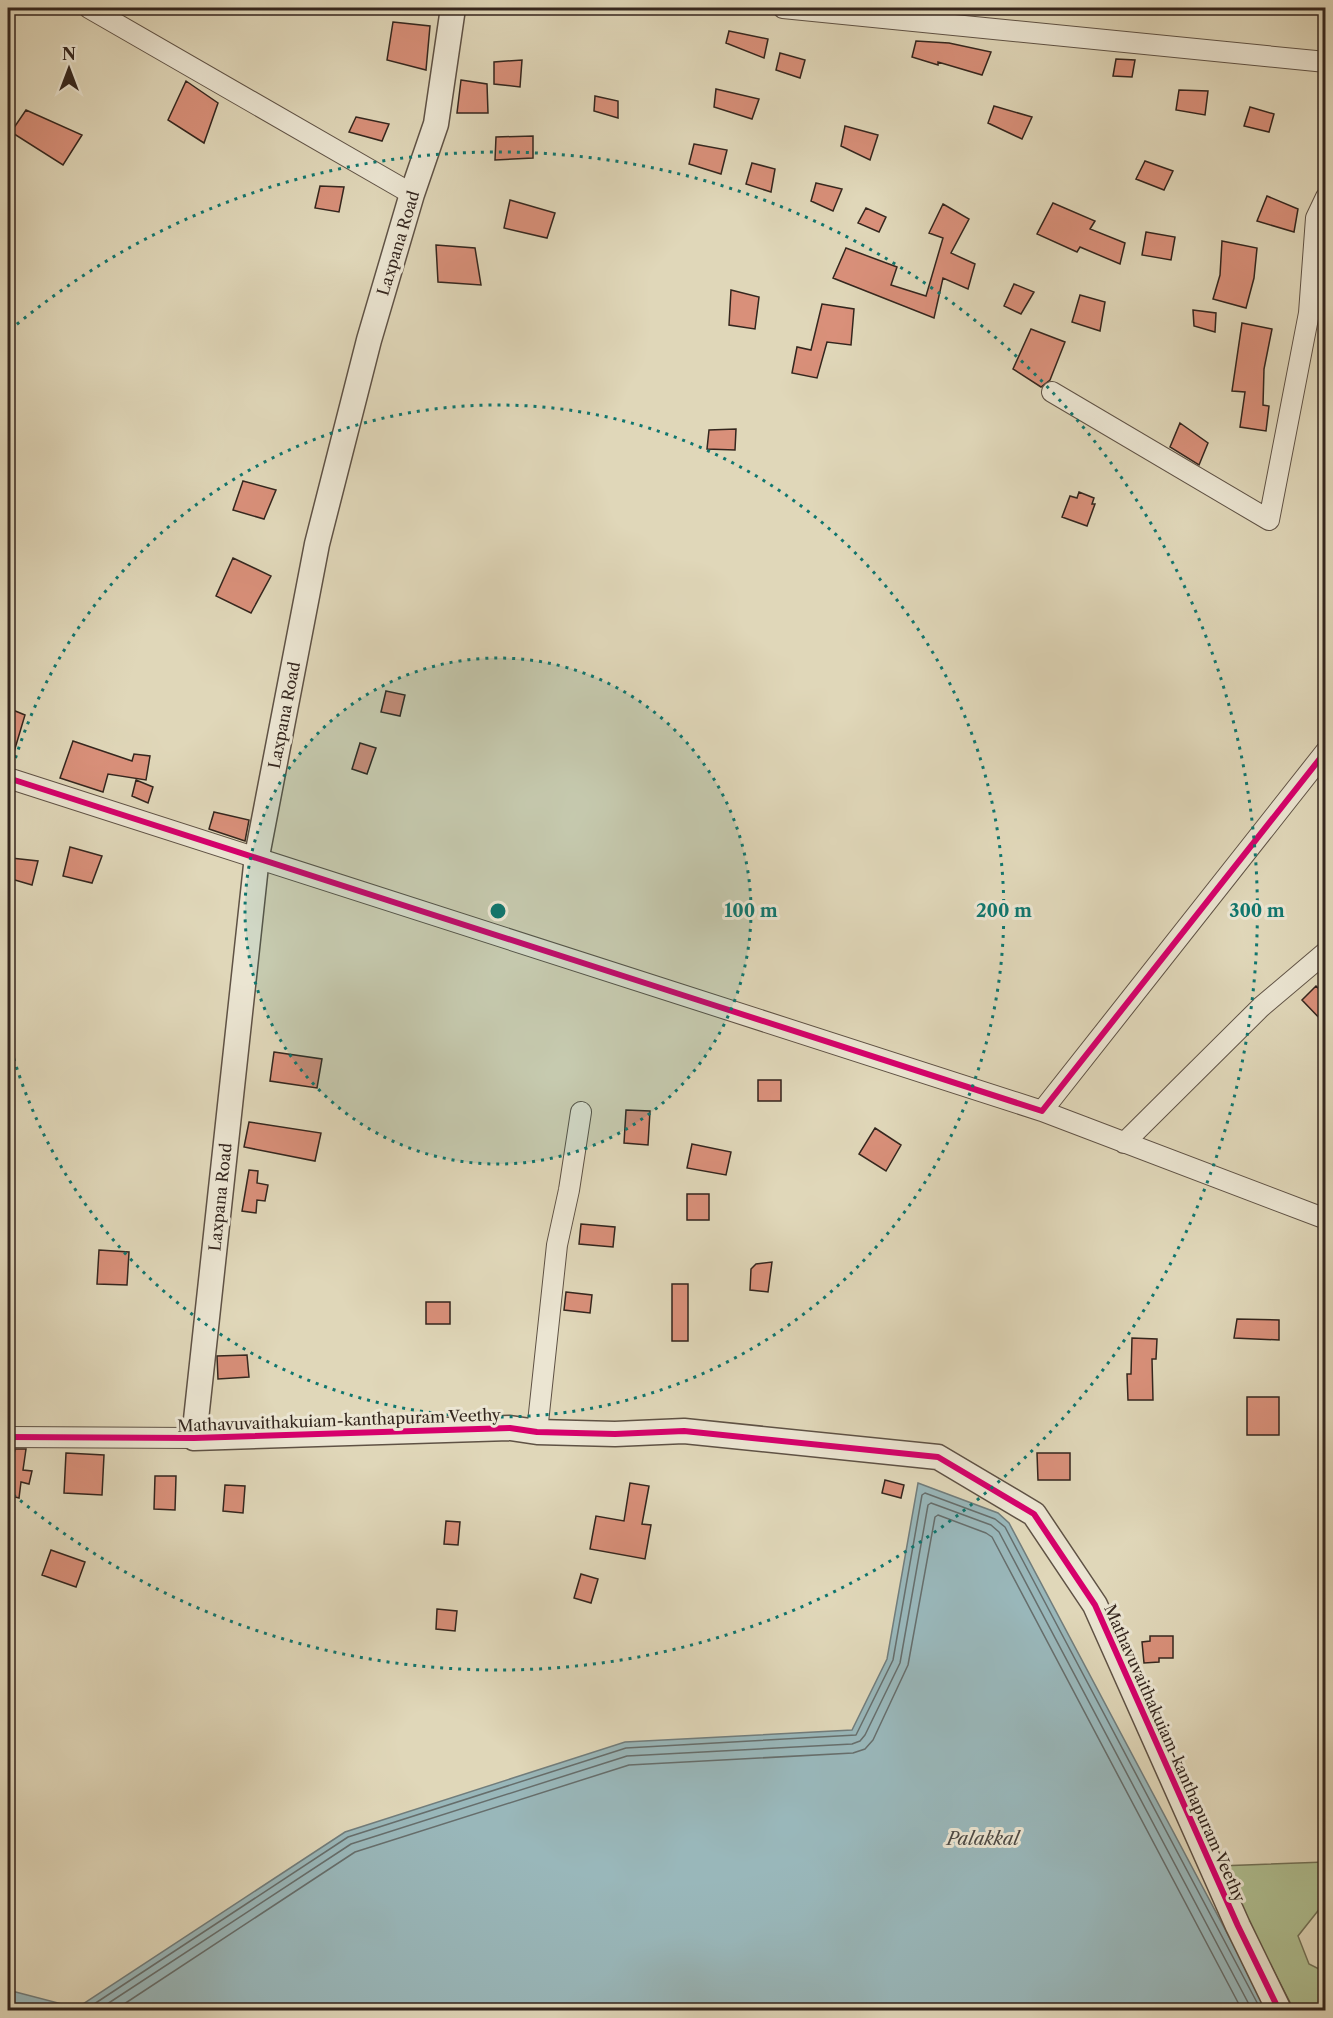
<svg xmlns="http://www.w3.org/2000/svg" width="1333" height="2018" viewBox="0 0 1333 2018" font-family="'Libre Caslon Text',serif">
	<style>
		.green { fill: #afbf91; stroke: #727258; stroke-width: 1.5 }
		.water { fill: #99b7ba; stroke: #717d7c; stroke-width: 1.5 }
		.lines { fill: none; stroke-linecap: round; stroke-linejoin: round }
		.shore { stroke: #666e6c; stroke-width: 1.5 }
		.building { fill: #d9907a; stroke: #34261e; stroke-width: 1.5 }
		.minor-casing { stroke: #5f5245; stroke-width: 22 }
		.tertiary-casing { stroke: #5f5245; stroke-width: 27 }
		.minor { stroke: #ebe5d2; stroke-width: 20 }
		.tertiary { stroke: #ebe5d2; stroke-width: 24 }
		.cycleway-casing { stroke: #ebe5d2; stroke-width: 10 }
		.cycleway { stroke: #d6006c; stroke-width: 6 }
		.ring { fill: none; stroke: #0f766e; stroke-width: 3; stroke-dasharray: 3 6 }
		.labels { text-anchor: middle; dominant-baseline: central; stroke-width: 6; stroke-linejoin: round; paint-order: stroke }
		.street-label { font-size: 16px; fill: #34261e; stroke: #ebe5d2 }
		.water-label { font-size: 18px; font-style: italic; fill: #4d4a45; stroke: #ebe5d2 }
		.centre { fill: #0f766e; stroke: #ebe5d2; stroke-width: 3 }
		.ring-label { font-size: 18px; text-anchor: middle; font-weight: bold; fill: #0f766e; stroke: #ebe5d2; stroke-width: 6; stroke-linejoin: round; paint-order: stroke }
	</style>
	<rect width="100%" height="100%" fill="#e0d7b9"/>
	<filter id="stains"><feTurbulence type="fractalNoise" baseFrequency=".00333" numOctaves="4"/><feColorMatrix values="0 0 0 0 .2 0 0 0 0 .09 0 0 0 0 .02 0 0 0 .5 -.17"/></filter>
	<radialGradient id="worn" r=".72"><stop offset=".6" stop-color="#630" stop-opacity="0"/><stop offset="1" stop-color="#630" stop-opacity=".3"/></radialGradient>
	<path class="green" d="M1325,1862V1902L1298,1936L1309,1964L1325,1972V2010H1294L1219,1866Z"/>
	<path class="water" d="M918,1483L998,1513L1009,1523L1268,2010H8V1990L77,2008L345,1832L625,1742L852,1730L887,1659Z"/>
	<g class="lines">
		<path class="shore" d="M85,2010L348,1837L626,1748L856,1735L893,1660L922,1495L925,1493L995,1519L1005,1527L1261,2010
			M98,2010L351,1844L627,1756L852,1744L860,1741L865,1735L900,1663L928,1505L931,1503L991,1525L999,1532L1252,2010
			M115,2010L355,1852L629,1765L853,1753L865,1749L873,1740L908,1665L935,1517L938,1515L986,1533L992,1537L1242,2010"/>
	</g>
	<path class="building" d="M393,22L430,26L426,70L387,60Z
		M729,31L768,39L764,58L726,43Z
		M916,41L949,43L991,52L982,75L938,62V65L912,57Z
		M780,53L805,60L800,78L776,70Z
		M1116,59L1135,60L1132,77L1113,76Z
		M522,60L520,87L494,84V62Z
		M461,80L487,84L488,113H457Z
		M186,81L218,103L204,143L168,120Z
		M716,89L759,99L752,119L714,107Z
		M1179,90L1208,91L1205,115L1176,110Z
		M595,96L618,101V118L594,111Z
		M994,106L1032,117L1022,139L988,123Z
		M1250,107L1274,114L1269,132L1244,126Z
		M26,110L82,135L63,165L11,132Z
		M356,117L389,124L382,141L349,132Z
		M845,126L878,135L870,160L841,146Z
		M533,136V158L495,160L496,137Z
		M694,144L727,150L721,174L689,164Z
		M1145,161L1173,171L1164,190L1136,179Z
		M752,163L775,169L771,192L746,184Z
		M816,183L842,189L833,211L811,201Z
		M320,186L344,187L339,212L315,208Z
		M1267,196L1298,209L1294,232L1257,221Z
		M510,200L555,213L547,238L504,228Z
		M1053,203L1095,221L1090,229L1125,243L1120,264L1080,247L1077,252L1037,234Z
		M943,204L969,219L951,253L975,264L968,289L943,278L934,318L833,278L846,248L897,267L891,285L926,296L943,238L929,233Z
		M866,208L886,217L879,232L858,223Z
		M1146,232L1175,237L1171,260L1142,255Z
		M1222,241L1257,248L1254,278L1246,308L1213,299L1220,275Z
		M436,245L475,248L481,285L438,282Z
		M1014,284L1034,292L1021,314L1004,306Z
		M731,290L759,297L755,329L729,325Z
		M1080,295L1105,302L1100,331L1072,322Z
		M822,304L854,309L851,345L827,342L817,378L792,373L797,347L811,350Z
		M1193,310L1216,313L1215,332L1194,326Z
		M1242,323L1272,329L1264,369L1263,405L1269,406L1266,431L1240,427L1245,392L1232,391Z
		M1031,329L1065,342L1050,380L1041,387L1013,369Z
		M1180,423L1208,443L1199,465L1170,447Z
		M736,429L735,450L707,449L709,430Z
		M243,481L276,490L264,519L233,510Z
		M1079,492L1094,498L1092,504H1095L1087,526L1062,517L1070,496L1077,498Z
		M233,558L271,576L251,613L216,596Z
		M386,691L405,695L400,716L381,712Z
		M8,708L25,715L11,762L8,761Z
		M73,741L132,761L134,754L150,756L146,780L108,774L103,792L60,778Z
		M360,743L376,748L367,774L352,769Z
		M136,780L153,787L148,803L132,796Z
		M214,812L249,820L245,841L209,829Z
		M70,847L102,856L92,883L63,876Z
		M11,858L38,861L32,885L8,878Z
		M1316,986L1326,996V1025L1302,1000Z
		M274,1052L322,1059L317,1088L270,1081Z
		M758,1080H781V1101H758Z
		M626,1110L650,1111L648,1145L624,1143Z
		M249,1122L321,1133L315,1161L244,1147Z
		M875,1128L901,1145L886,1171L859,1154Z
		M692,1144L731,1152L726,1175L687,1168Z
		M249,1170L258,1171L257,1183L268,1185L265,1201L257,1200L256,1213L242,1211Z
		M687,1194H709V1220H687Z
		M581,1224L615,1227L613,1247L579,1244Z
		M99,1250L129,1252L127,1285L97,1284Z
		M772,1262L768,1292L750,1290L751,1269L756,1264Z
		M672,1284H688V1341H672Z
		M566,1292L592,1295L590,1313L564,1310Z
		M426,1302H450V1324H426Z
		M1237,1319L1279,1320V1340L1234,1338Z
		M1132,1338L1157,1339L1156,1359H1152L1153,1400H1128L1127,1374H1131Z
		M247,1355L249,1377L218,1379L217,1356Z
		M1247,1397H1279V1435H1247Z
		M15,1449H26L23,1470L32,1471L29,1484L21,1482L19,1498L8,1495V1484Z
		M66,1453L104,1455L102,1495L64,1493Z
		M1037,1453H1070V1480H1038Z
		M155,1476H176L175,1510L154,1509Z
		M885,1480L904,1485L901,1498L882,1493Z
		M630,1483L649,1486L642,1524L651,1525L645,1559L590,1549L596,1516L624,1521Z
		M225,1485L245,1486L243,1513L223,1511Z
		M446,1521L460,1522L458,1545L444,1544Z
		M51,1550L85,1562L76,1587L42,1575Z
		M581,1574L598,1579L591,1603L574,1598Z
		M437,1609L457,1611L455,1631L436,1629Z
		M1150,1636H1173V1658H1159V1662L1144,1663L1142,1642L1150,1641Z"/>
	<g class="lines">
		<g class="minor-casing">
			<path id="minor" d="M89,8L412,194
				M783,8L1326,62
				M1052,392L1269,520L1309,313L1316,218L1326,197
				M8,778C353,886 697,1001 1042,1111L1326,751
				M1042,1111L1326,1219
				M1124,1143L1261,1007L1326,952
				M537,1432L557,1245L569,1190L581,1112
				M8,1437L194,1438"/>
		</g>
		<g class="tertiary-casing">
			<path id="tertiary" d="M453,8L436,124L412,194L369,340L317,544L257,856L194,1438L510,1428L537,1432L615,1434L684,1431L938,1457L1034,1514L1095,1605L1238,1926L1279,2010"/>
		</g>
		<use href="#minor" class="minor"/>
		<use href="#tertiary" class="tertiary"/>
		<g class="cycleway-casing">
			<path id="cycleway" d="M8,778C353,886 697,1001 1042,1111L1326,751
				M8,1437L194,1438L510,1428L537,1432L615,1434L684,1431L938,1457L1034,1514L1095,1605L1238,1926L1279,2010"/>
		</g>
		<use href="#cycleway" class="cycleway"/>
	</g>
	<circle cx="498" cy="911" r="253" fill="#0f766e" fill-opacity=".12"/>
	<g class="ring">
		<circle cx="498" cy="911" r="253"/>
		<path d="M8 784A506 506 0 1 1 8 1038"/>
		<path d="M10 330A759 759 0 1 1 10 1492"/>
	</g>
	<g class="labels">
		<g class="street-label">
			<text transform="translate(398 243) rotate(-73)">Laxpana Road</text>
			<text transform="translate(284 715) rotate(-79)">Laxpana Road</text>
			<text transform="translate(220 1197) rotate(-84)">Laxpana Road</text>
			<text transform="translate(339 1420) rotate(-2)">Mathavuvaithakuiam-kanthapuram Veethy</text>
			<text transform="translate(1175 1753) rotate(66)">Mathavuvaithakuiam-kanthapuram Veethy</text>
		</g>
		<g class="water-label">
			<text x="983" y="1839">Palakkal</text>
		</g>
	</g>
	<circle cx="498" cy="911" r="9" class="centre"/>
	<g class="ring-label">
		<text x="751" y="917">100 m</text>
		<text x="1004" y="917">200 m</text>
		<text x="1257" y="917">300 m</text>
	</g>
	<rect width="1333" height="2018" fill="none" stroke="#e0d7b9" stroke-width="30"/>
	<rect x="9" y="9" width="1315" height="2000" fill="none" stroke="#34261e" stroke-width="3"/>
	<rect x="15" y="15" width="1303" height="1988" fill="none" stroke="#34261e" stroke-width="1.5"/>
	<g transform="translate(69 69)" stroke="#ebe5d2" stroke-width="4.5" paint-order="stroke">
	<path d="M0-4.5L10 22L0 15L-10 22Z" fill="#34261e"/>
	<text y="-9" font-size="16" font-weight="bold" text-anchor="middle" fill="#34261e">N</text>
	</g>
	<rect width="100%" height="100%" filter="url(#stains)"/>
	<rect width="100%" height="100%" fill="url(#worn)"/>
</svg>
